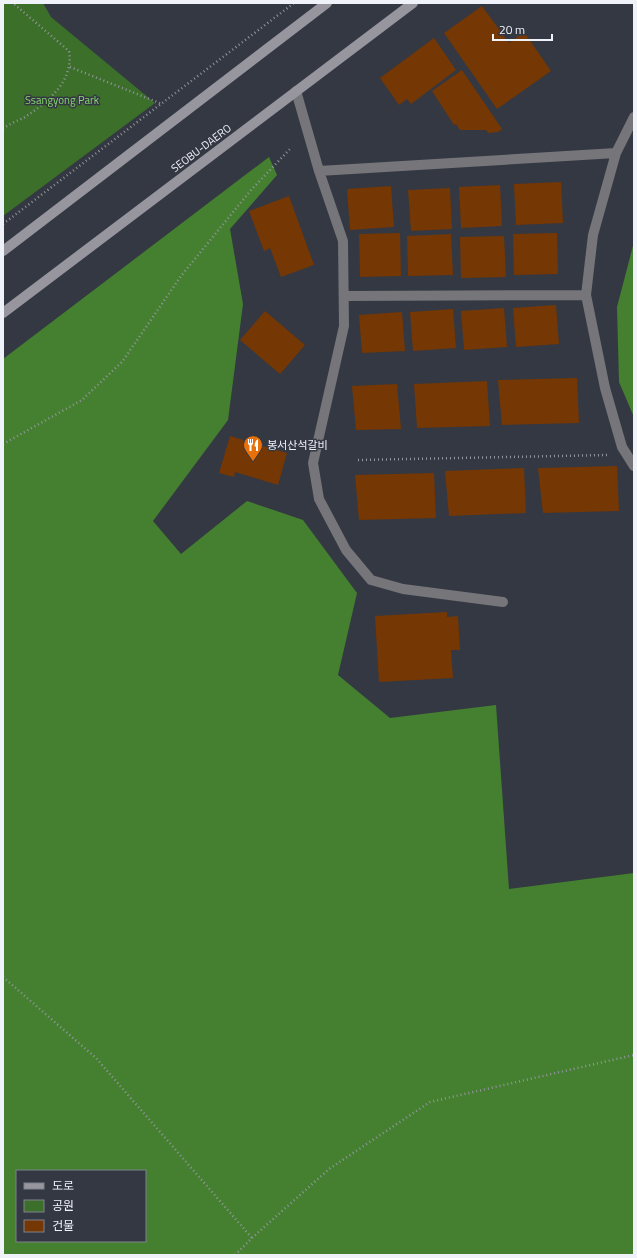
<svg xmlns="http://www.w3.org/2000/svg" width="637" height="1258" viewBox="0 0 637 1258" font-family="'Titillium Web','Noto Sans KR',sans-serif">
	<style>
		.green { fill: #3c6f2a }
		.forest { fill: #448030; fill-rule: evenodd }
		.building { fill: #753703 }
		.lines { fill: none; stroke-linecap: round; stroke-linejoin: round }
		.path { stroke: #92969e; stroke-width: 2.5; stroke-dasharray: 1 3; stroke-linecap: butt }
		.minor { stroke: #75757a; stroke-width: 10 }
		.secondary { stroke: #97969f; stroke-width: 10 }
		.labels { text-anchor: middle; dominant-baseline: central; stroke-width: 3; stroke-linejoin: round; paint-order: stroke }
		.park-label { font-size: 11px; fill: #89d86f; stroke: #343842 }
		.street-label { font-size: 11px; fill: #eff2f9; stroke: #343842 }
		.poi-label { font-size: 11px; fill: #eff2f9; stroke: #343842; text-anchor: start }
	</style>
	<rect width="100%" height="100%" fill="#343842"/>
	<path class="green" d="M3,3H43L51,17L155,103L3,216Z"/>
	<path class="forest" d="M269,157L277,175L230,229L243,304L228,420L153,521L181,554L247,501L303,520L357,593L338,675L390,718L496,705L509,889L634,873V1255H3V359ZM17,1171H145V1241H17Z
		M634,242V417L619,382L617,307Z"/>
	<path class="building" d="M482,6L509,43L524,32L551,71L497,109L444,33Z
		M434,38L456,70L411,104L407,99L399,105L380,78Z
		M462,70L502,129L498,132L488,133L486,130H460L456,124L454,125L432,91Z
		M561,182L563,223L516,225L514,184Z
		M500,185L502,226L461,228L459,187Z
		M391,186L394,227L350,230L347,189Z
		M450,188L452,229L411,231L408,190Z
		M289,196L314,265L281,277L270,248L264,251L249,211Z
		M400,233L401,276L360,277L359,234Z
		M557,233L558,274L514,275L513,234Z
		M451,234L453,275L408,276L407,236Z
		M504,236L506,277L461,278L460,237Z
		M556,305L559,344L516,347L513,308Z
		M504,308L507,347L464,350L461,311Z
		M453,309L456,348L413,351L410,312Z
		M265,311L305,345L280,374L240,340Z
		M402,312L405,351L362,353L359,315Z
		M577,378L579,423L502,425L498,380Z
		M487,381L490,426L417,428L414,384Z
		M397,384L401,429L356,430L352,386Z
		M230,436L287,453L278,485L235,472L234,477L219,473Z
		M617,466L619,511L543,513L538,468Z
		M524,468L526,513L449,516L445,471Z
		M434,473L436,518L359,520L355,475Z
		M447,612V617L458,616L460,650H451L453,678L379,682L375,616Z"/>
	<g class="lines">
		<path class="path" d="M70,67L162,104
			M3,129C10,123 18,121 25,117C48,102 74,81 69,51L13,3
			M3,224L294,3
			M3,444L82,400L122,362L181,276L251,190L291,148
			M358,460L608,455
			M3,977L96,1058L252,1238
			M235,1255L252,1238L329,1169L430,1102L634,1055"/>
		<path class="minor" d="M296,91L319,171L343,241L344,326L313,463L319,499L346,550L371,580L403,589L503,602
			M634,117L616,153L593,235L586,295L605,388L622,447L634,466
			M319,171L616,153
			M344,296L586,295"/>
		<path class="secondary" d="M3,251L327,3
			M3,313L413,3"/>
	</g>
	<defs>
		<g id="restaurant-pin" transform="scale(1)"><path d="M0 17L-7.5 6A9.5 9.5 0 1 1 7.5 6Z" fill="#e8710a" stroke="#343842"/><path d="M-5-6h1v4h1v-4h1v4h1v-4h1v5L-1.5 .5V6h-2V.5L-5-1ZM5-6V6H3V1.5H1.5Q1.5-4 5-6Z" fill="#fff"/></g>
	</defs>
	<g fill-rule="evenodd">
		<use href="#restaurant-pin" x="253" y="445"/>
	</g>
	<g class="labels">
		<g class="park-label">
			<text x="62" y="100">Ssangyong Park</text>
		</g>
		<g class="street-label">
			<text transform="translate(201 148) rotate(-37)">SEOBU-DAERO</text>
		</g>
		<g class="poi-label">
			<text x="267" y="445">봉서산석갈비</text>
		</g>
	</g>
	<rect width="637" height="1258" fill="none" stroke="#eff2f9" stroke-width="8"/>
	<rect x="16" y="1170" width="130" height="72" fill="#343842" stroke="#7f828b"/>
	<rect x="24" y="1183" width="20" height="6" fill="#97969f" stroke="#7f828b"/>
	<text x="52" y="1190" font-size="12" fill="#eff2f9">도로</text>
	<rect x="24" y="1200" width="20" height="12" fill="#3c6f2a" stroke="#7f828b"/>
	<text x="52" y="1210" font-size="12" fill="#eff2f9">공원</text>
	<rect x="24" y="1220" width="20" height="12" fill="#753703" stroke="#7f828b"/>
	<text x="52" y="1230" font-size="12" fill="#eff2f9">건물</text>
	<path d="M493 34v6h59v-6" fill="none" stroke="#eff2f9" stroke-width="2"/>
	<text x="499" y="34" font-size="12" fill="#eff2f9" stroke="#343842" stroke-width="3" paint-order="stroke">20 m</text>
</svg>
